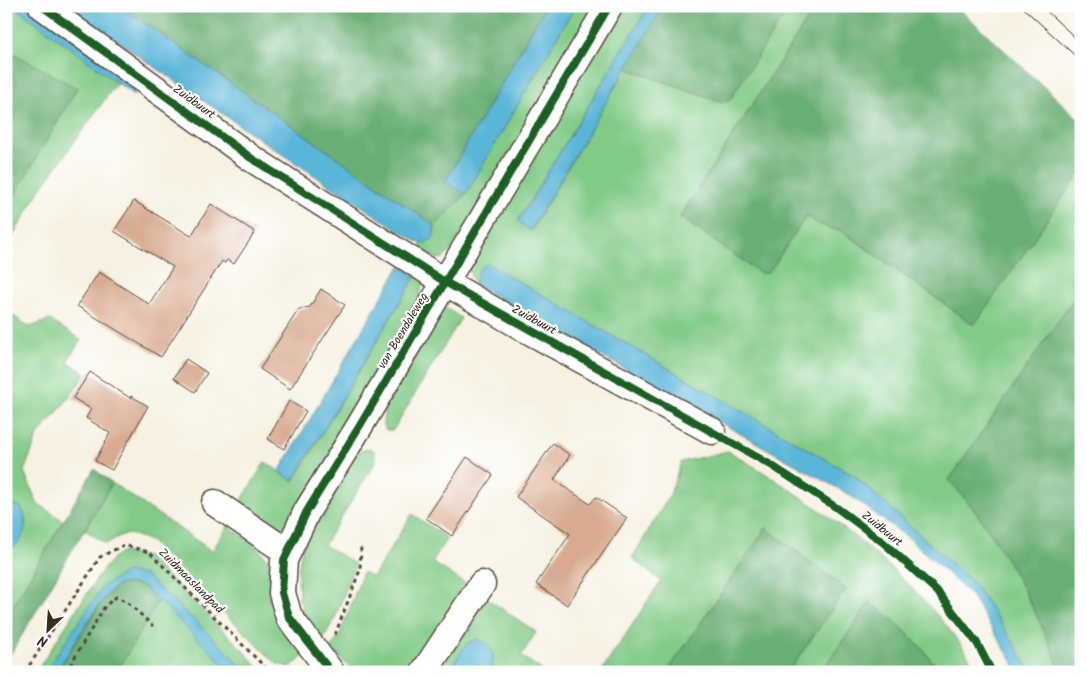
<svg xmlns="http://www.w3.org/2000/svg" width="1087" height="678" viewBox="0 0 1087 678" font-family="Kalam,sans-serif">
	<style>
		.green { fill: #82cb87; stroke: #5e7a52 }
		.forest { fill: #69af74; stroke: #526c49 }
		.water { fill: #5ab6d8; stroke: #4a707b }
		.building { fill: #d8ab90 }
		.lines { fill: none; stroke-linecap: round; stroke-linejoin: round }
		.minor-casing { stroke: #57483b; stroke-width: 29 }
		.path { stroke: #57483b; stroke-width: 3; stroke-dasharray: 4 4; stroke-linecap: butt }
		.minor { stroke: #fff; stroke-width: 26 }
		.tram { stroke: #3b2a1e; stroke-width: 1 }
		.cycleway-casing { stroke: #fff; stroke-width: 11 }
		.cycleway { stroke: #1b5e20; stroke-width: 8 }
		.labels { text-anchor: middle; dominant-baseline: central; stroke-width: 4.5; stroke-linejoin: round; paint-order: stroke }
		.street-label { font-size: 12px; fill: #3b2a1e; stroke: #fff }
	</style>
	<rect width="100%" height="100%" fill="#fff"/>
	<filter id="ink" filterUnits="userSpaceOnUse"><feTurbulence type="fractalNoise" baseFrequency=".02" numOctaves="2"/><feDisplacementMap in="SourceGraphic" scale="10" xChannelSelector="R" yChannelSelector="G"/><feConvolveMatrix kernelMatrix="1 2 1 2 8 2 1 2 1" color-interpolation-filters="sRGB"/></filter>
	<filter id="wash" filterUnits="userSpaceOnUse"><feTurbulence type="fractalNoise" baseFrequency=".0096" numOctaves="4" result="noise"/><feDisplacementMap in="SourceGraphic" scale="20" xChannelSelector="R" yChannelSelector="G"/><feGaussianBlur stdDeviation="1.12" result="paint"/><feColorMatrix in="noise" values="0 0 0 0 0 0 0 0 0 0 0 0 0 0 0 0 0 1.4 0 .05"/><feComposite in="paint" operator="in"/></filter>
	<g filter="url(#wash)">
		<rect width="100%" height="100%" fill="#f6f1e1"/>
		<path class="green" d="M6,6H27L123,74L39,191L6,248V205L8,206L77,88L6,66Z
			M575,6H597L450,252L443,258L436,259L422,250L421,244L433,239L435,226L466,194Z
			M621,6H649L518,221L531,231L626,68L722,102L728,101L790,6H816L680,217L768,272L807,215C818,225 826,228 840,230L974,325L1081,171V288L949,480C964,497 979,515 991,534C1019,577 1043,625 1061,672H1030L1015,645L975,585L856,477L478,271L475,285L467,266Z
			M416,275L423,281L419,300L294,516L283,528L272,531L237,508L265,462L294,481Z
			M443,306L461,318L393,430H386L383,425L384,411Z
			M10,314L30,327L50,320L81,340L67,361L86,374L68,399L38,435L24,471L37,503L63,521L6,618V552L9,551C21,535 32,527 21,507L14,505L6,506V321Z
			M370,448L374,451L376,461L324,545L355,564L336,616L322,641L307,622L299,599L298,572L302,547L358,452Z
			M728,451C802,494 872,544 930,607C947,626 966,648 977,672H940L924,650L869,603L821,672H788L846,589L766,528L667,672H601L661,581L632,558L670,495L681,462Z
			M112,483L212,551L228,526L255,545L269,561L273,593L304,656L290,667L277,664L150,541C127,532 127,531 106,544L85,530Z
			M412,514L447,538L432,562L469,586L411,672H355L330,648L339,637L363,572L373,577Z
			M124,552L147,557L153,562L242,649L262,672H36L101,572L115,556Z
			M486,598L536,632L521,656L545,672H489L493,665L458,656L448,672H437Z"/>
		<path class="forest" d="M120,6H546L445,182L466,194L435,226Z
			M663,6H790L729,101L722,102L626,68Z
			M816,6H956L1081,121V171L974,325L841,230C826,228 818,225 807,215L774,265L768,272L762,274L680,217Z
			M13,53L77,88L8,206L6,205V66Z
			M1081,288V672H1061C1043,625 1019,577 991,534C979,515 964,497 949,480Z
			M94,469L112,483L6,662V618Z
			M766,528L846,589L788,672H667Z
			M128,583L143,586L159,599L117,672H57L102,602L117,586Z
			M869,603C896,618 922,647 940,672H821Z"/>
		<path class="water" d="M14,6H28L132,84L135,96Z
			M68,6H120L435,226L433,239L421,244C301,169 184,88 68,6Z
			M546,6H575L466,194L445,182Z
			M649,6H663L530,231L518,221Z
			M487,263L856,477L975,585L1015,645L1030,672H1019L971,595L910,539L848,494L475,285L478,271Z
			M400,266L416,275L293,481L279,472Z
			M14,505L21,507C30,524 24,544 6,552V506Z
			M126,572L145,575L202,627L247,672H231L144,586C135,584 125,581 117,586C103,593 67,655 57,672H45L103,586Z
			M477,639C493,644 498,658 489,672H448L467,643Z"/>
		<g id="blocks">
			<path class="building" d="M134,201L191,236L211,204L255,232L234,264L227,260L225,263L222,261L161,357L77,306L99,272L149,304L173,267L114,231Z
				M321,289L345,305L290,389L260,369L299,309L310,307Z
				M186,359L207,373L195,392L174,378Z
				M90,372L130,398L131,396L148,406L112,470L95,461L110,433L86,418L91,409L73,398Z
				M289,401L306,411L284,449L268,439Z
				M553,443L570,455L554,480L590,504L596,497L627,518L567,605L536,584L570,534L516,497Z
				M467,457L493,475L452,536L426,518Z"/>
		</g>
	</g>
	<g filter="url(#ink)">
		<use href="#blocks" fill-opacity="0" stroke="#57483b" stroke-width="1"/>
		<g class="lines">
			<g class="minor-casing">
				<path id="minor" d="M42,6L251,158L445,282L524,328L712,431
					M215,503L287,552
					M331,672L289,617L282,593L284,560L307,511L359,427L609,6
					M424,672L482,584"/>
			</g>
			<path class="path" d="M335,635L360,570L361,545
				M25,672L100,557L124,545L149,552L270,672
				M66,672L105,606L116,597L126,601L153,626"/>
			<use href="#minor" class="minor"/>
			<path class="tram" d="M1021,6L1081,61
				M1041,6L1081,43"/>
			<g class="cycleway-casing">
				<path id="cycleway" d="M42,6L251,158L445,282L771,465L837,508L884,543L937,591L977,643L992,672
					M331,672L289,617L282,593L284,560L307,511L359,427L609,6"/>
			</g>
			<use href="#cycleway" class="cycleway"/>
		</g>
	</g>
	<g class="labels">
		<g class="street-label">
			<text transform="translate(194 102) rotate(36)">Zuidbuurt</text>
			<text transform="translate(534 320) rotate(29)">Zuidbuurt</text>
			<text transform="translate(403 331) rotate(-59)">van Boendaleweg</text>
			<text transform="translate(882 529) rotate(39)">Zuidbuurt</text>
			<text transform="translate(191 581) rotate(45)">Zuidmaaslandpad</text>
		</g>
	</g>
	<rect width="1087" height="678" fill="none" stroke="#fff" stroke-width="25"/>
	<g transform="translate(48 630) rotate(205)" stroke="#ffffff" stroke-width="4" paint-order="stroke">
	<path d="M0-4L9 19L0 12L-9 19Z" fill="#3b2a1e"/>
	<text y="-8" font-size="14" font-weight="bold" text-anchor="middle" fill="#3b2a1e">N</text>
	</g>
</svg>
